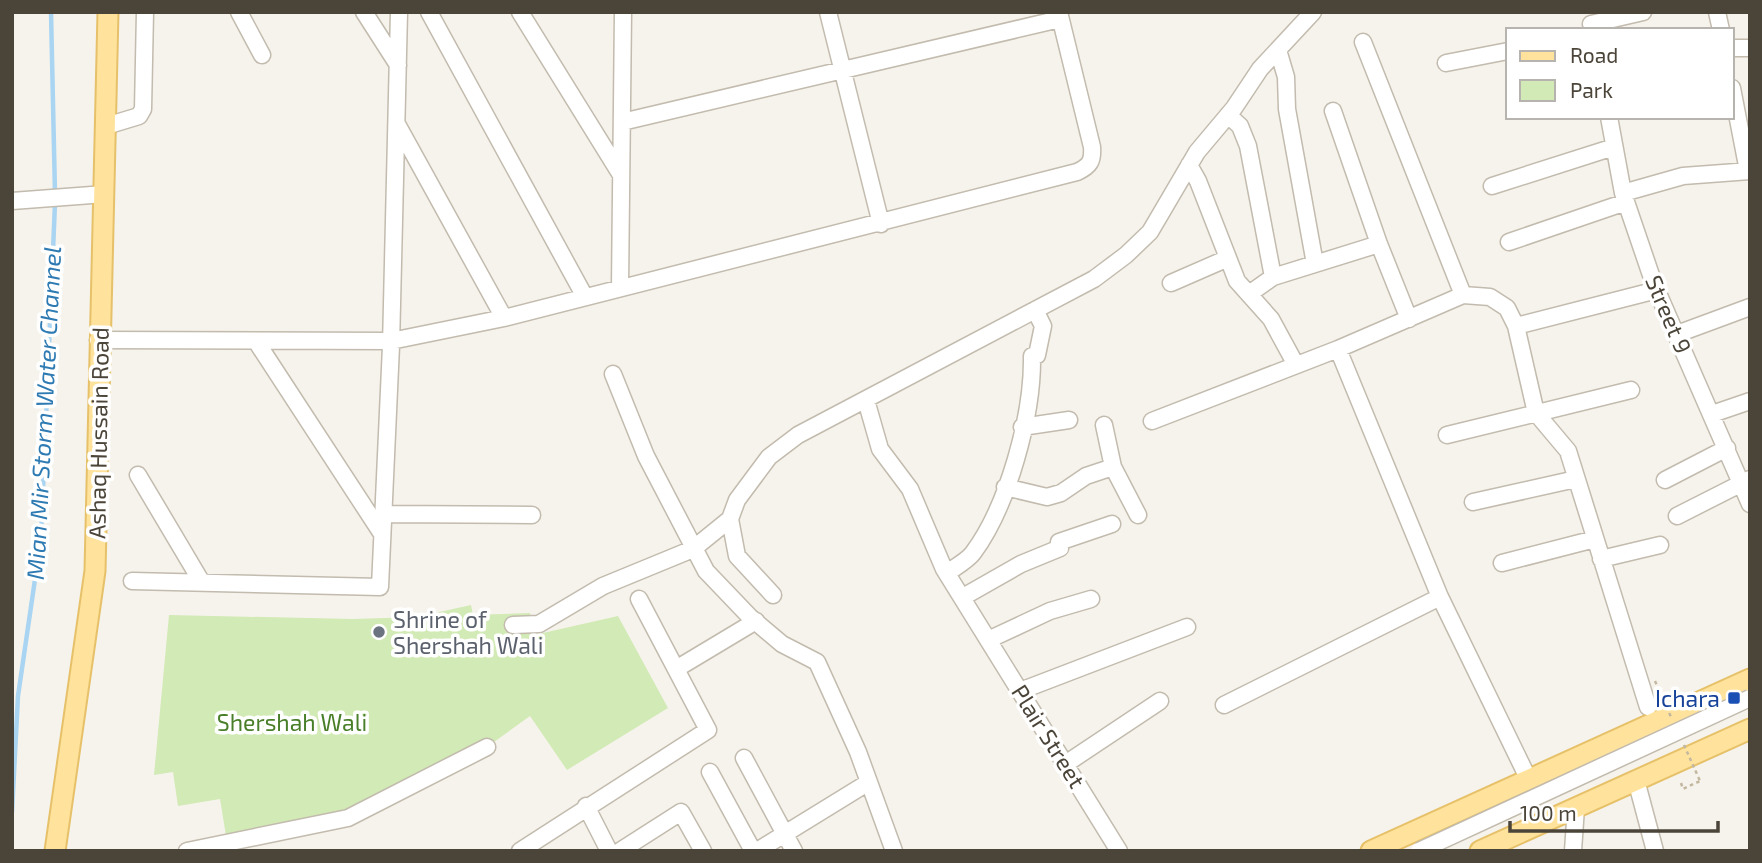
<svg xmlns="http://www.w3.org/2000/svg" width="1762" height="863" viewBox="0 0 1762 863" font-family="'Exo 2',sans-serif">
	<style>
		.green { fill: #d2eab5 }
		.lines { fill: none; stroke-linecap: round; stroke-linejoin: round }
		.stream { stroke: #a9d4f2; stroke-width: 4.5 }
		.minor-casing { stroke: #c2bbae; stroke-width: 19 }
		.major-casing { stroke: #e6c16a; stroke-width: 23 }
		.path { stroke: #c4b79f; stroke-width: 2.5; stroke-dasharray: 3.5 3.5; stroke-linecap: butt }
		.minor { stroke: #fff; stroke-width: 16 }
		.major { stroke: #ffe39c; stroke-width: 19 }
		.minor-bridge-casing { stroke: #c2bbae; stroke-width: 19; stroke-linecap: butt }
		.path-bridge { stroke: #c4b79f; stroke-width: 2.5; stroke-dasharray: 3.5 3.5; stroke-linecap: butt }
		.minor-bridge { stroke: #fff; stroke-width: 16 }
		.worship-dot { fill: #6b7280; stroke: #fff; stroke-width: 2.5 }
		.transit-dot { fill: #1a4fb4; stroke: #fff; stroke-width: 2.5 }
		.labels { text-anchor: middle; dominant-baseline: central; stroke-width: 7; stroke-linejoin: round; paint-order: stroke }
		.street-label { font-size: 23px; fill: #4b4439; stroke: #fff }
		.worship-label { font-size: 23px; fill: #5b616d; stroke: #fff; text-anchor: start }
		.transit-label { font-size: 23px; fill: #164399; stroke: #fff; text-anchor: end }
		.park-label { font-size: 23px; fill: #4a7f2a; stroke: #fff }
		.water-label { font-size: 24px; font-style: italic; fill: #2e7ab2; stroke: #fff }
	</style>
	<rect width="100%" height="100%" fill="#f6f3ec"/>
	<path class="green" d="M471,605L473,615L530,613L534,635L618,616L668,708L567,770L530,716L487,747L348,818L227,842L220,799L178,806L173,772L154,775L169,615L353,619L417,617Z"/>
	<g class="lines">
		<path class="stream" d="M51,12L55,194
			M12,812L18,696L41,538L55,203"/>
		<g class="minor-casing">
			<path id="minor" d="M239,12L262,55
				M364,12L398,65
				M429,12L585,297
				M520,12L621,175
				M828,12L881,224
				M1717,12L1721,30
				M1591,24L1643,12
				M1363,42L1463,295
				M1732,48H1750
				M1278,50L1286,77L1287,109L1315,264
				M1446,63L1508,51
				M1732,88L1748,171
				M1333,111L1379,244L1409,319
				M1228,115L1240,126L1248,146L1273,277
				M1609,117L1623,193L1654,284L1750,504
				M622,122L1060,19
				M397,124L504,318
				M106,126L139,116L143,109L145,12
				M1189,165L1198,181L1237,281L1271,319L1296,365
				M1492,186L1614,147
				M1623,193L1683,176L1750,171
				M12,201L105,194
				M1509,242L1626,202
				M1171,283L1226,259
				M620,287L623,12
				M1249,294L1273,277L1379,244
				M1516,326L1657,290
				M1677,334L1750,307
				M98,340L391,341L504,318L1077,172C1090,166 1093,161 1092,147L1059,12
				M256,341L382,534
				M1338,349L1440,597L1528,778
				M613,374L646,456L706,571L750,617L782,644L817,662L858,752L894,851
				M866,400L880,449L910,489L944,569L1119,851
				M1712,414L1750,401
				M1152,421L1338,349L1463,295L1490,297L1507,308L1516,326L1536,413L1568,451L1648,707
				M1022,427L1069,420
				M1447,435L1631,390
				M1113,467L1138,515
				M138,475L201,581
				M1665,480L1727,448
				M1005,487L1047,497L1061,493L1086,476L1113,467L1104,425
				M1473,502L1576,479
				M383,514L532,515
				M1677,516L1750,479
				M730,519L737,556L773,595
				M1601,559L1660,545
				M1502,563L1595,539
				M947,573C955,567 967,561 973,553C1008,506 1033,415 1032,356L1037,355L1043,326L1035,310
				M132,581L380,587L391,346L399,12
				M963,597L1021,564L1060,548L1059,542L1112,524
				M513,625L539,624L603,586L693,549L730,519L737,500L769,457L798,435L1094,279L1126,255L1150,232L1197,152L1234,108L1260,69L1313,12
				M988,640L1050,611L1091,599
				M676,669L756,621
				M1020,691L1187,627
				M1224,705L1440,597
				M744,758L794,851
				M1067,763L1160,701
				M710,772L753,851
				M1636,780L1655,851
				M586,806L609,851
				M187,851L348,818L487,747
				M520,851L708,730L639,599
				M620,851L681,812L703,851
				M757,851L869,782
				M1573,851L1576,807"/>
		</g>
		<g class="major-casing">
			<path id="major" d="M55,851L95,571L108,12
				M1371,851L1750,679
				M1480,851L1750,729"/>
		</g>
		<path class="path" d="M1681,783L1683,789L1700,781"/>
		<use href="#minor" class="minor"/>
		<use href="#major" class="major"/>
		<g class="minor-bridge-casing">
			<path id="minor-bridge" d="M1419,851L1750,698"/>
		</g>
		<path class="path-bridge" d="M1655,681L1671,717
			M1684,745L1700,781"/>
		<use href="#minor-bridge" class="minor-bridge"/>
	</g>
	<circle class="worship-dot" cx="379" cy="632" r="7"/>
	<rect class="transit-dot" x="1727" y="691" width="14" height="14" rx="3.5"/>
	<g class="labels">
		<g class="street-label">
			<text transform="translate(1669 314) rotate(67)">Street 9</text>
			<text transform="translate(98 433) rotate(-89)">Ashaq Hussain Road</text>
			<text transform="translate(1049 736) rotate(58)">Plair Street</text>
		</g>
		<g class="worship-label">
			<text x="393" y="619">Shrine of<tspan x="393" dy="26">Shershah Wali</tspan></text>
		</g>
		<g class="transit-label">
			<text x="1720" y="698">Ichara</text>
		</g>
		<g class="park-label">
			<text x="292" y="722">Shershah Wali</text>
		</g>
		<g class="water-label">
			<text transform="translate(43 413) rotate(-87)">Mian Mir Storm Water Channel</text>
		</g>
	</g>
	<rect width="1762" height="863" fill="none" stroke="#4b4439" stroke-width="28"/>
	<rect x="1506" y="28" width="228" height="91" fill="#ffffff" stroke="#b7b4b0" stroke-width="2"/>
	<rect x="1520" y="51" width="35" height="10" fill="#ffe39c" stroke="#b7b4b0" stroke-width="2"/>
	<text x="1570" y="63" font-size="21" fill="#4b4439">Road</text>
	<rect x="1520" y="80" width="35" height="21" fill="#d2eab5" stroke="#b7b4b0" stroke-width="2"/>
	<text x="1570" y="98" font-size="21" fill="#4b4439">Park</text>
	<path d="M1510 821v10h208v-10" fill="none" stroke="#4b4439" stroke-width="3.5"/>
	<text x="1520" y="821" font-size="21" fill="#4b4439" stroke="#ffffff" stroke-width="5" paint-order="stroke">100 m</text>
</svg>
